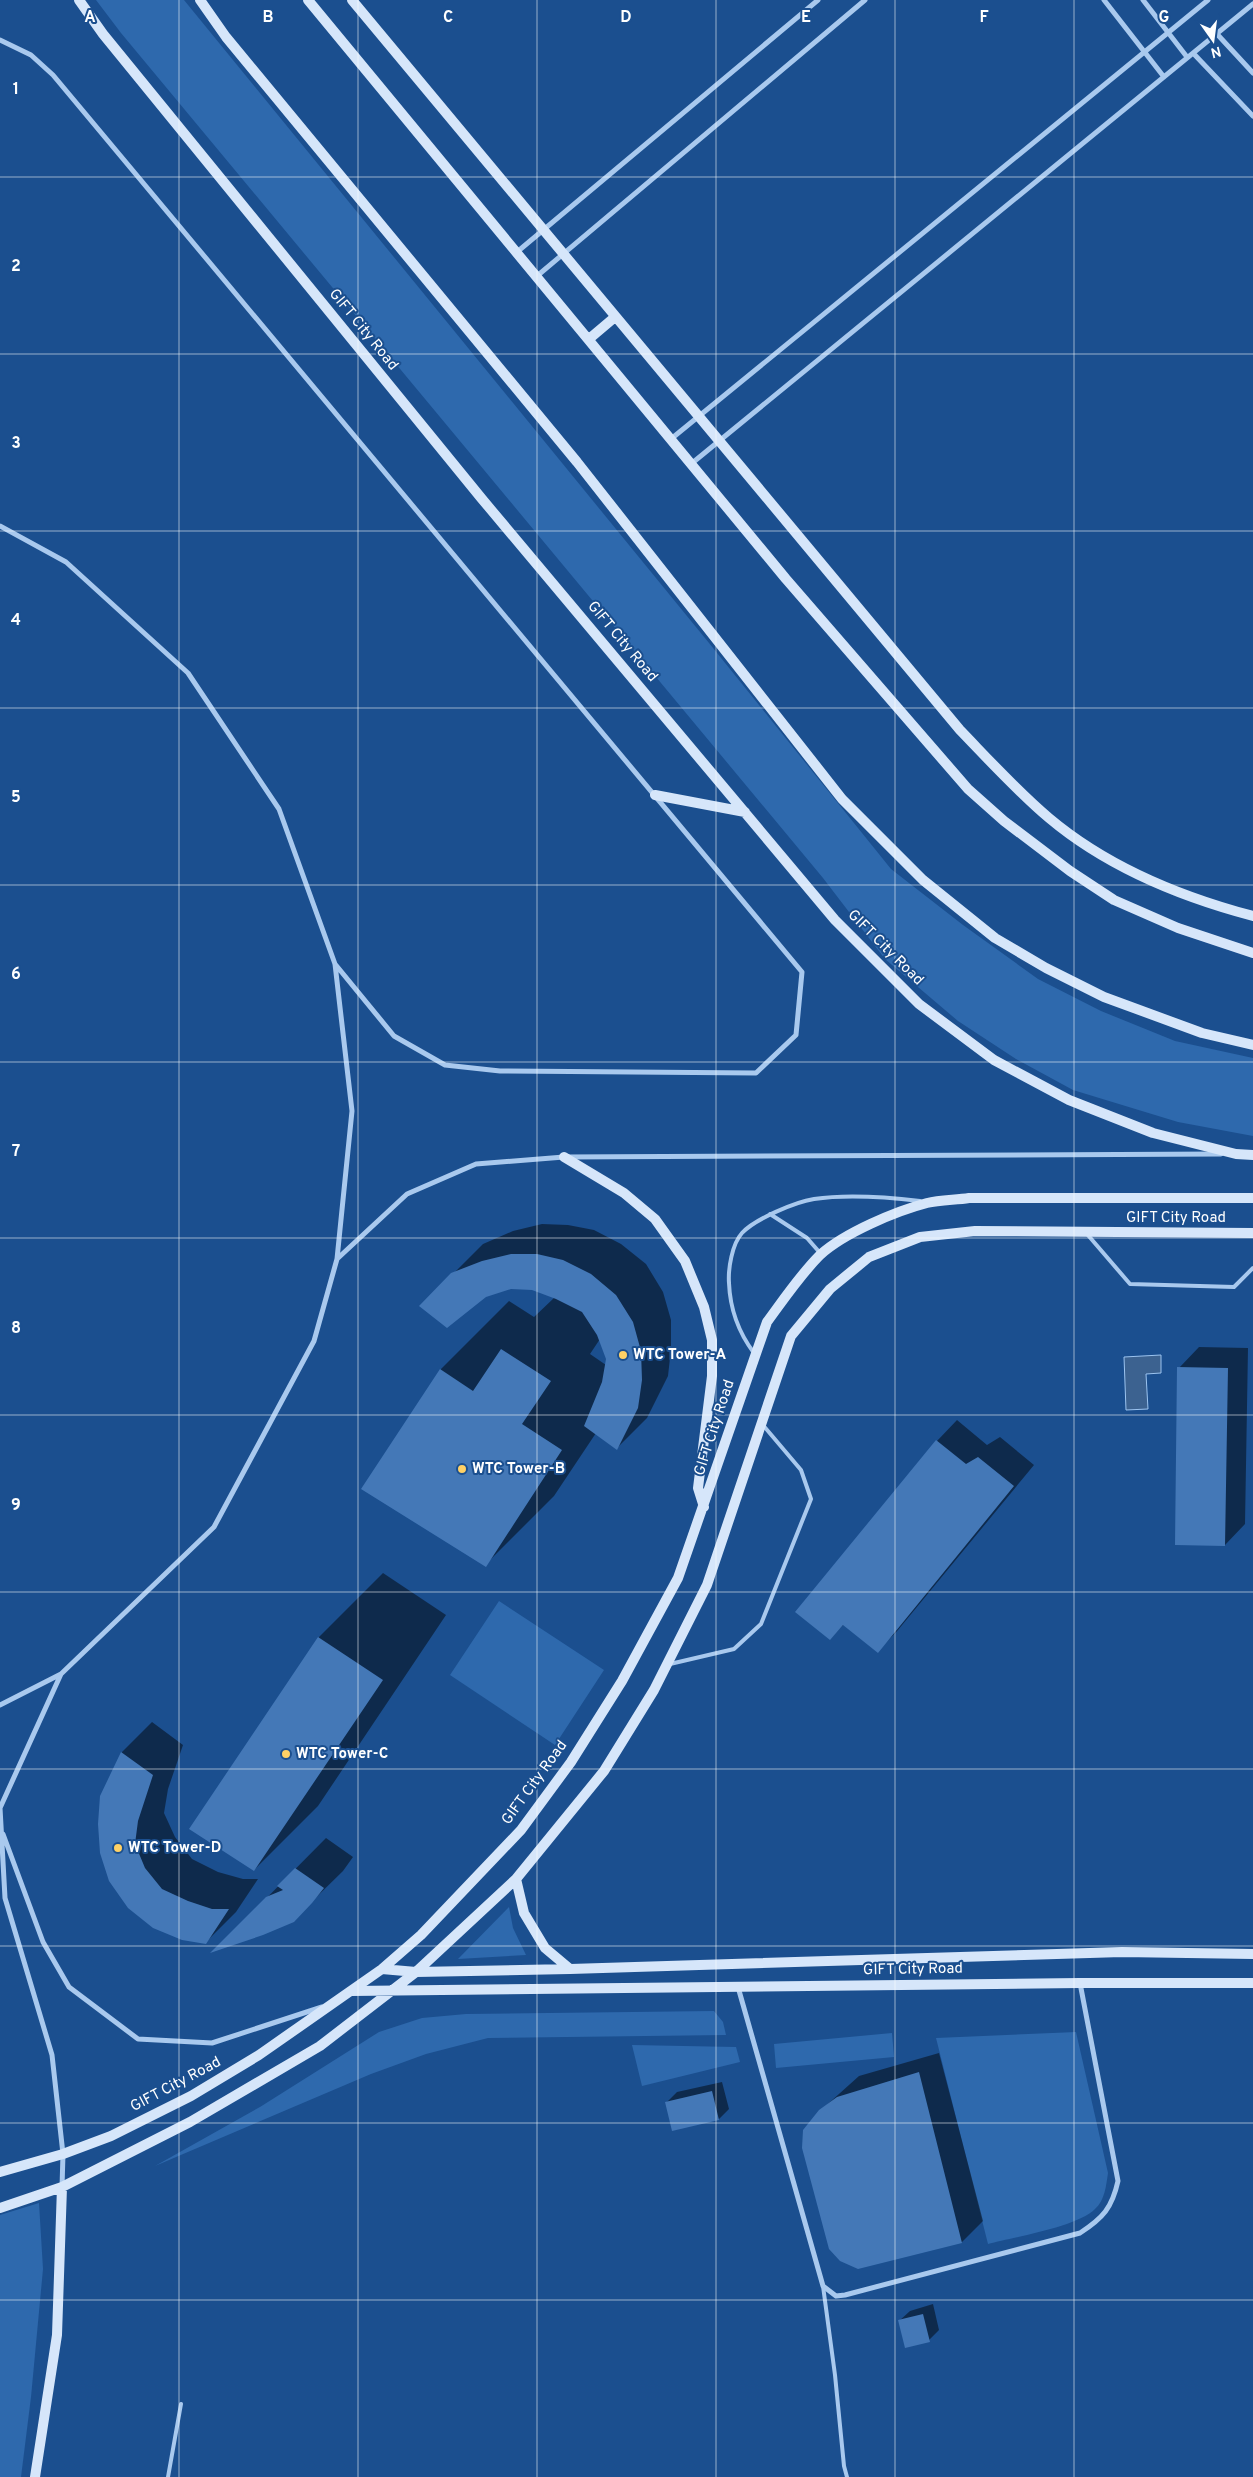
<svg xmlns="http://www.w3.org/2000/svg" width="1253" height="2477" viewBox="0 0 1253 2477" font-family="Overpass,sans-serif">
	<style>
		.green { fill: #2e69ad }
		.water { fill: #3c6290; stroke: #9cc4f0 }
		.shadow { fill: #0007; fill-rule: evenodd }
		.building { fill: #4478b7 }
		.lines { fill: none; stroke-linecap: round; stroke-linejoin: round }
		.lane { stroke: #a9c9ee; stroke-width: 4 }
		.street { stroke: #a9c9ee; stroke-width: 5 }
		.secondary { stroke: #d6e6fa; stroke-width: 10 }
		.grid { fill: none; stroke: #fff; stroke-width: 1; stroke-opacity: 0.55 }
		.poi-dot { fill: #ffd166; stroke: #1b4f8f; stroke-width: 2 }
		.labels { text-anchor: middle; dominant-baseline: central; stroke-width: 4; stroke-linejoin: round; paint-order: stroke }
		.street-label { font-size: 15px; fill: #fff; stroke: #1b4f8f }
		.poi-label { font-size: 15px; font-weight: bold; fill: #fff; stroke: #1b4f8f; text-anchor: start }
		.grid-label { font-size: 16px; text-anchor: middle; font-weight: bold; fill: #fff; stroke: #1b4f8f; stroke-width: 4; stroke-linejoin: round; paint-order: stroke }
	</style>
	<rect width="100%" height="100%" fill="#1b4f8f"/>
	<path class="green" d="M96,0H184L709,643L891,869L963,925L1038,979L1101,1011L1175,1041L1253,1058V1136L1178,1122L1073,1090L1016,1059L958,1021L885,959L823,878L121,33Z
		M499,1601L604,1670L555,1745L450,1675Z
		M509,1907L513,1928L526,1955L458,1959Z
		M714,2011L723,2022L726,2035L488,2038L426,2054L371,2074L155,2166L260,2107L379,2032L422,2018L466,2014Z
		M1076,2032L1108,2173C1106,2186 1105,2200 1095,2209C1077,2227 1014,2237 988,2244L936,2038Z
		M892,2033L894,2057L776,2068L774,2044Z
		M632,2045L736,2047L740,2062L642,2086Z
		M39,2203L43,2269L31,2397L21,2477H0V2215Z"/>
	<path class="water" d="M1161,1355V1373L1146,1374L1148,1409L1126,1410L1124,1357Z"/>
	<path class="shadow" d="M542,1224L568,1225L594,1230L621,1244L646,1264L663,1292L671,1320V1349L668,1376L647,1418L617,1448L596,1433L554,1496L485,1565L440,1370L509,1301L534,1317L555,1297L532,1289L511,1287L421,1306L483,1244L513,1231ZM600,1339L608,1359L606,1365L590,1354Z
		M1199,1347L1248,1348L1245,1524L1225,1545L1179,1368Z
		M957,1420L987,1445L1000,1437L1034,1465L898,1630L878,1651L844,1624L830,1639L937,1441Z
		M383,1573L446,1615L318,1806L254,1870L191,1828L319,1637Z
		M152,1722L183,1745L168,1789L164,1813L175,1837L192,1859L218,1872L243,1879H258L236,1912L205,1943L182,1939L102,1797L122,1752Z
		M326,1838L353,1857L343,1871L293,1920L215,1950Z
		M939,2053L983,2221L962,2242L858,2267L820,2111L859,2076Z
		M722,2082L729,2109L719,2119L666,2103L677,2092Z
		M933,2304L939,2330L929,2340L899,2321L910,2311Z"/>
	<path class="building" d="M511,1254H537L563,1260L591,1274L616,1295L633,1322L641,1351L642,1380L638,1408L617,1450L584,1426L602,1382L606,1359L597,1335L582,1312L556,1299L532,1290L511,1289L486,1297L447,1328L419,1306L451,1273L482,1261Z
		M501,1349L551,1381L522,1424L562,1450L486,1567L361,1489L440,1369L473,1391Z
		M1177,1367L1228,1368L1225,1546L1175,1545Z
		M936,1440L966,1464L978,1457L1014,1486L878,1653L843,1625L830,1640L795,1612Z
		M318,1637L383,1680L254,1871L189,1829Z
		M121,1752L153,1775L138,1821L135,1844L145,1868L162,1889L188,1901L212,1909H229L206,1944L182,1940L153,1928L128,1908L109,1881L100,1853L98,1824L100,1796Z
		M295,1868L324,1888L312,1903L294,1922L263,1935L210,1953L266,1897L283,1890L277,1886Z
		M919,2072L962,2243L858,2269L840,2261L829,2249L802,2148L803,2130L819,2110L837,2097Z
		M712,2091L719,2120L672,2131L665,2102Z
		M923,2314L930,2342L905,2348L898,2320Z"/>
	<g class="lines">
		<path class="lane" d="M770,1214L807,1238L821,1254
			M1087,1234L1130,1284L1234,1287L1253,1268
			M754,1353C739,1333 730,1308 729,1283C728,1269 732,1244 742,1233C755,1219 795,1202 814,1199C848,1194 886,1197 920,1201
			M670,1664L734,1649L761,1624L811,1499L801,1470L762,1424
			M823,2286L835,2375L844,2466L847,2477
			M168,2477L181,2404"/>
		<path class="street" d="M1104,0L1164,77
			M1143,0L1187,57
			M1217,34L1253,73
			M0,40L31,55L53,75L802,972L796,1035L756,1073L500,1071L445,1065L394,1036L335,964
			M1193,53L1253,116
			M517,252L818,0
			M537,276L865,0
			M671,439L1208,0
			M691,464L1253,4
			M0,526L66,562L188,673L279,809L335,964L352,1111L337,1259L314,1341L214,1527L61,1674L0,1705
			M337,1259L407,1194L476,1164L564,1157L1221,1154
			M61,1674L0,1808L5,1898L52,2055L63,2154L62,2187
			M3,1834L43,1942L69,1987L138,2039L212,2043L322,2007
			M738,1987L823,2286L836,2296L845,2295L1080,2233C1103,2218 1112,2208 1118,2181L1080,1983"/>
		<path class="secondary" d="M79,0L103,34L482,499L835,920L919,1004L994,1060L1069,1100L1153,1133L1236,1154L1253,1155
			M200,0L226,37L577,462L842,799L923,880L995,938L1046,968L1104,997L1202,1033L1253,1045
			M308,0L786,579L968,789L1004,821L1070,871L1114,900L1178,928L1253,953
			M352,0L960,730C989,760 1017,791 1049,818C1106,866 1181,897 1253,916
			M589,339L615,317
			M655,795L745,812
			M564,1157L624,1193L655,1219L685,1261L704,1307L712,1340V1376L698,1488L704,1507
			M516,1879L524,1913L545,1948L570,1969
			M382,1969L416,1972L570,1969L1122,1952L1253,1954
			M351,1991L1080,1983H1253
			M0,2172L63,2154L111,2136L191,2096L259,2055L382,1969L421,1935L521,1830L571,1762L622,1681L678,1578L767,1322C784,1299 800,1275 820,1255C844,1233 896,1211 927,1203C940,1200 956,1200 969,1198H1253
			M0,2208L62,2187L190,2122L320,2046L416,1972L516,1879L604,1771L654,1690L707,1585L791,1336L830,1289L869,1257L920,1237L975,1231L1253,1233
			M35,2477L57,2335L62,2187"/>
	</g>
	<path class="grid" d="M179,0V2477M358,0V2477M537,0V2477M716,0V2477M895,0V2477M1074,0V2477M0,177H1253M0,354H1253M0,531H1253M0,708H1253M0,885H1253M0,1062H1253M0,1238H1253M0,1415H1253M0,1592H1253M0,1769H1253M0,1946H1253M0,2123H1253M0,2300H1253"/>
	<g class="poi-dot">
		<circle cx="623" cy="1355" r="5"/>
		<circle cx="462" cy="1469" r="5"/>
		<circle cx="286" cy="1754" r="5"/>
		<circle cx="118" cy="1848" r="5"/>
	</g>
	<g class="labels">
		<g class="street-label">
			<text transform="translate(363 330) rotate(51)">GIFT City Road</text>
			<text transform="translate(622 642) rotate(50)">GIFT City Road</text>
			<text transform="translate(885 948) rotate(45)">GIFT City Road</text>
			<text x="1176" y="1218">GIFT City Road</text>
			<text transform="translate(715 1428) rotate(-72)">GIFT City Road</text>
			<text transform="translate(535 1783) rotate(-54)">GIFT City Road</text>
			<text transform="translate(913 1970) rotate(-1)">GIFT City Road</text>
			<text transform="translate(176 2085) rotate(-28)">GIFT City Road</text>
		</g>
		<g class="poi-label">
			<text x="633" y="1355">WTC Tower-A</text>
			<text x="472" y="1469">WTC Tower-B</text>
			<text x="296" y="1754">WTC Tower-C</text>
			<text x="128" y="1848">WTC Tower-D</text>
		</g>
	</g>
	<g class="grid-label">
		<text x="90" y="22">A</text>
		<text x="268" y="22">B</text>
		<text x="448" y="22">C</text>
		<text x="626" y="22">D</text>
		<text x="806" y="22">E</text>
		<text x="984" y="22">F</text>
		<text x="1164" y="22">G</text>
		<text x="16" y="94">1</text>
		<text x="16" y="271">2</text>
		<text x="16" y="448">3</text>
		<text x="16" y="625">4</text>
		<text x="16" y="802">5</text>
		<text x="16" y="979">6</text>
		<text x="16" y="1156">7</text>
		<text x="16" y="1333">8</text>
		<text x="16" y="1510">9</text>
	</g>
	<g transform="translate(1213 40) rotate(166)" stroke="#1b4f8f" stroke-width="4" paint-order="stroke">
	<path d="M0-4L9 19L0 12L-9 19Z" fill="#ffffff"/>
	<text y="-8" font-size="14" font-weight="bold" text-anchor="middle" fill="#ffffff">N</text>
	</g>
</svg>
